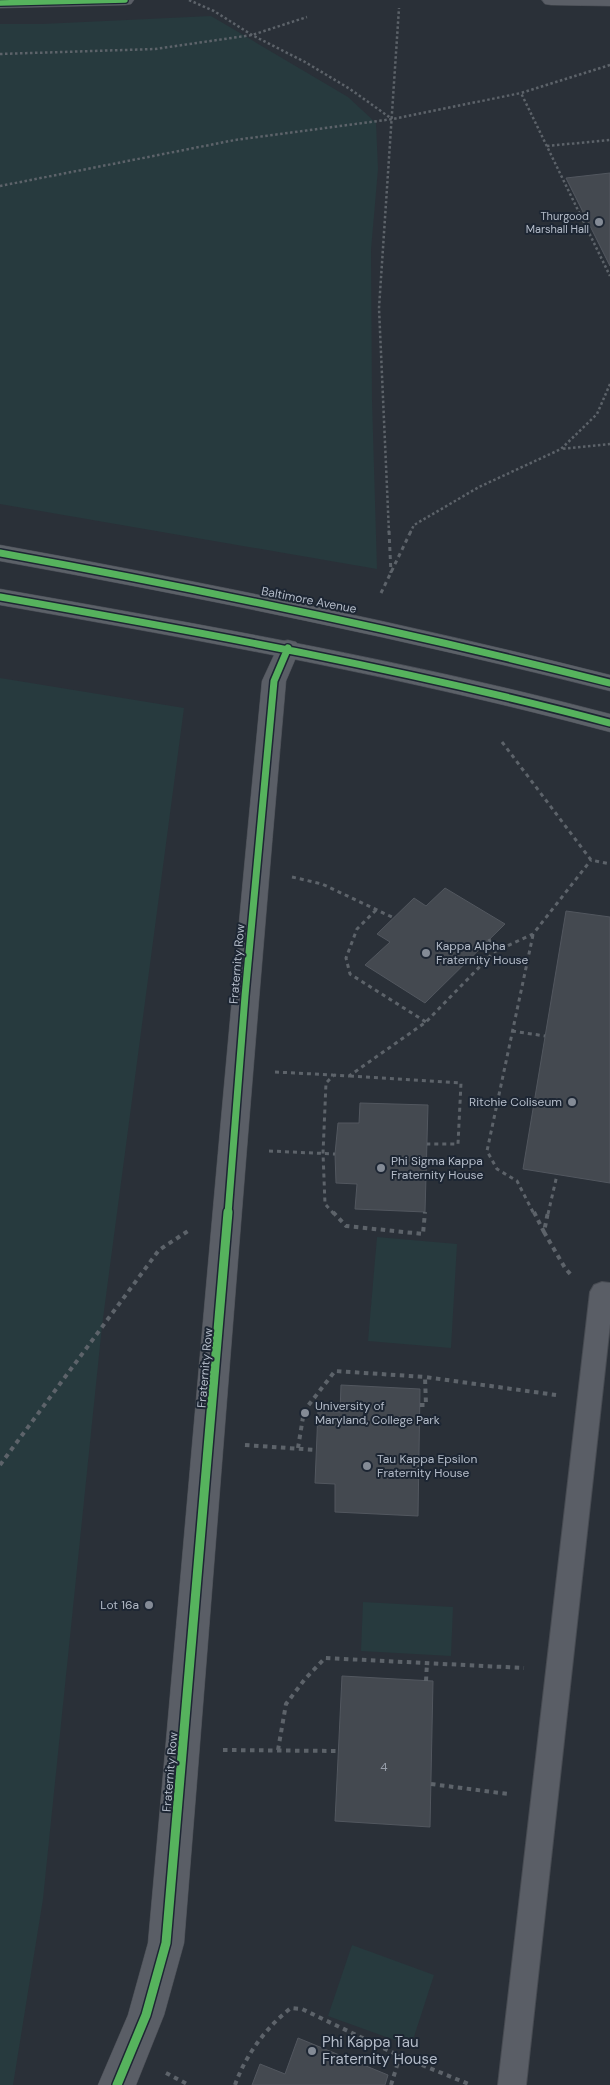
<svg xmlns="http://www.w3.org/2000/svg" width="610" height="2085" viewBox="0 0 610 2085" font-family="'DM Sans',sans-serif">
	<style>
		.green { fill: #273a3e }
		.building { fill: #444950; stroke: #52575f }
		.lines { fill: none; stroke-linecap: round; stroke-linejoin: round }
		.service-casing { stroke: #484c53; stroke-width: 2 }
		.minor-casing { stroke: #484c53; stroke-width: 1 }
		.tertiary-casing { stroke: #484c53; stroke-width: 1 }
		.primary-casing { stroke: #484c55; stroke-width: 1 }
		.path-far2 { stroke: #5d636a; stroke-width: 2.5; stroke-dasharray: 2.5 2.5; stroke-linecap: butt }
		.path-far1 { stroke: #5d636a; stroke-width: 3; stroke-dasharray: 4 4; stroke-linecap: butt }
		.path { stroke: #5d636a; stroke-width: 4; stroke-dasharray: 4.5 4.5; stroke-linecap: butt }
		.service { fill: #5a5e66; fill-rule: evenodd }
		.minor { fill: #5a5e66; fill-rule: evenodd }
		.tertiary { fill: #5a5e66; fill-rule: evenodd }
		.primary { fill: #5c6168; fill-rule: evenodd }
		.cycleway-far2-casing { stroke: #1d2633; stroke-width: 8 }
		.cycleway-far1-casing { stroke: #1d2633; stroke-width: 10 }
		.cycleway-casing { stroke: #1d2633; stroke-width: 12 }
		.cycleway-far2 { stroke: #56b35d; stroke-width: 5.5 }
		.cycleway-far1 { stroke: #56b35d; stroke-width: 7 }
		.cycleway { stroke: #56b35d; stroke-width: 9 }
		.poi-dot { fill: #848b96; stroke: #1d2633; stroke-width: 2 }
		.labels { text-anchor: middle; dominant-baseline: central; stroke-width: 4; stroke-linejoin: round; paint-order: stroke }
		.far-poi-label { font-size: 11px; fill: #b4bcc9; stroke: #1d2633; text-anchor: end }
		.street-label { font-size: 12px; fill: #b4bcc9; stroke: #1d2633 }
		.poi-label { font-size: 12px; fill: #b4bcc9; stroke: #1d2633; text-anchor: start }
		.near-number-label { font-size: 12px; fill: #989fab }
		.near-poi-label { font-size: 15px; fill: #b4bcc9; stroke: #1d2633; text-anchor: start }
	</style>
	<rect width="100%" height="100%" fill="#2a3038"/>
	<path class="green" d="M211,16L348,97L376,123L378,169L371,250L372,400L377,569L0,504V24H42Z
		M0,678L184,708L102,1326L43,1899L13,2085H0Z
		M377,1237L457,1244L451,1348L368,1341Z
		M363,1602L453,1607L451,1656L361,1651Z
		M352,1945L434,1975L411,2046L328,2016Z"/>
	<path class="building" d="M610,173V266L566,178Z
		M445,888L505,924L425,1003L365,965L390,942L377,934L414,898L426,906Z
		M566,911L610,917V1183L523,1169Z
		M360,1103L428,1105L425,1212L355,1209L357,1184L336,1183L335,1154L338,1123H359Z
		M341,1385L420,1389L418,1516L335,1512V1484L315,1483L318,1411L340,1412Z
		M342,1676L433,1681L430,1827L335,1821Z
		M298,2038L388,2075L385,2085H252L260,2064L285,2074Z"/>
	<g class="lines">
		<g class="service-casing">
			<path id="service" d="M602,1282L610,1283V1324L526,2085H498L590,1292L594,1285Z"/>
		</g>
		<g class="minor-casing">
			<path id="minor" d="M288,640L296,642L300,648L286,681C249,1101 218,1522 184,1943L164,2015L136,2085H98L128,2015L148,1943C186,1522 221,1101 262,681L280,642Z"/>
		</g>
		<g class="tertiary-casing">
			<path id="tertiary" d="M0,0H134L131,4L125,5L0,8Z
				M542,0H610V6L551,5L545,4Z"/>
		</g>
		<g class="primary-casing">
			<path id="primary" d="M0,545C205,582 408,624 610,675V691C408,640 205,598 0,561Z
				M0,589C205,625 409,661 610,714V732C409,678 205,641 0,605Z"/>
		</g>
		<path class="path-far2" d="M189,0L214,11L252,35L305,62L350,89L392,119
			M0,54L155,49L252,35L307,17
			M610,65L521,93L610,276
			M547,146L610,140
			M0,186L235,140L393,119L521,93
			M610,384L597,414L561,449L610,444
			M389,533L379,308L399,8
			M410,533L414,525L479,487L561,449"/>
		<path class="path-far1" d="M389,531L391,573
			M381,593L411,531
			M502,742L591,860L610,864
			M292,877L322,884L394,918
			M376,910L357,929L346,958L350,974L426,1022
			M533,935L487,1151L497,1169L517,1181L534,1214
			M489,939L494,952
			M512,1031L545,1036
			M275,1072L333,1075
			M350,1076L461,1083L458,1144H427
			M269,1151L335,1154
			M334,1214L325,1204L323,1153L326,1083L334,1075L349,1076L426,1022L494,952L533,934L591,860
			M548,1214L557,1175"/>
		<path class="path" d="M333,1212L346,1226L423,1234L425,1212
			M534,1212L544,1232L548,1212
			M544,1232L565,1268L572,1276
			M420,1405H426L425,1377L556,1395
			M245,1445L316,1450
			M298,1448L304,1411L335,1371L425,1377
			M0,1465L159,1250L188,1231
			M426,1681L427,1663
			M223,1750L338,1751
			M278,1750L286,1704L305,1679L325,1658L524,1668
			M431,1784L508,1794
			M166,2073L189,2085
			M235,2085C245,2056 267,2026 291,2008L302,2009L400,2056
			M391,2085L400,2056L471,2085"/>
		<use href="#service" class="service"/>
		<use href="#minor" class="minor"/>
		<use href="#tertiary" class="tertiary"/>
		<use href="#primary" class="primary"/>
		<g class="cycleway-far2-casing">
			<path id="cycleway-far2" d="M0,3L125,0"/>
		</g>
		<g class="cycleway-far1-casing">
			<path id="cycleway-far1" d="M0,553C205,590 408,632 610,683
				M0,597C205,633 409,670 610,723
				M228,1214L245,996L274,681L288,648"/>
		</g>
		<g class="cycleway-casing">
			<path id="cycleway" d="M117,2085L146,2015L166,1943L228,1212"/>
		</g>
		<use href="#cycleway-far2" class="cycleway-far2"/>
		<use href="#cycleway-far1" class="cycleway-far1"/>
		<use href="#cycleway" class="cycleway"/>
	</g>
	<g class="poi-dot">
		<circle cx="599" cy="222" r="5"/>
		<circle cx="426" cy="953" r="5"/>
		<circle cx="572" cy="1102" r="5"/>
		<circle cx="381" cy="1168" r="5"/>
		<circle cx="305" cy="1413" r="5"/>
		<circle cx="367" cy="1466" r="5"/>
		<circle cx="149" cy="1605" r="5"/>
		<circle cx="312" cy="2051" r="5"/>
	</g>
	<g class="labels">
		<g class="far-poi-label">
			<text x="589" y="216">Thurgood<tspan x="589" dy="13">Marshall Hall</tspan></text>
		</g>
		<g class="street-label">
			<text transform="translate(309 600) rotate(11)">Baltimore Avenue</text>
			<text transform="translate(237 964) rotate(-85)">Fraternity Row</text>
			<text transform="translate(205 1368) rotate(-85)">Fraternity Row</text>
			<text transform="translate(170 1772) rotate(-85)">Fraternity Row</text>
		</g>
		<g class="poi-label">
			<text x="436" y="946">Kappa Alpha<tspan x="436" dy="14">Fraternity House</tspan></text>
			<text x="562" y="1102" text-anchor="end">Ritchie Coliseum</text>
			<text x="391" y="1161">Phi Sigma Kappa<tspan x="391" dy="14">Fraternity House</tspan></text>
			<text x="315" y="1406">University of<tspan x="315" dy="14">Maryland, College Park</tspan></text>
			<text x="377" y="1459">Tau Kappa Epsilon<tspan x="377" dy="14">Fraternity House</tspan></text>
			<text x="139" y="1605" text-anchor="end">Lot 16a</text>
		</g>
		<g class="near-number-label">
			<text x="384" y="1767">4</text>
		</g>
		<g class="near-poi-label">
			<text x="322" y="2042">Phi Kappa Tau<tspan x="322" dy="17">Fraternity House</tspan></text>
		</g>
	</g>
</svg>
